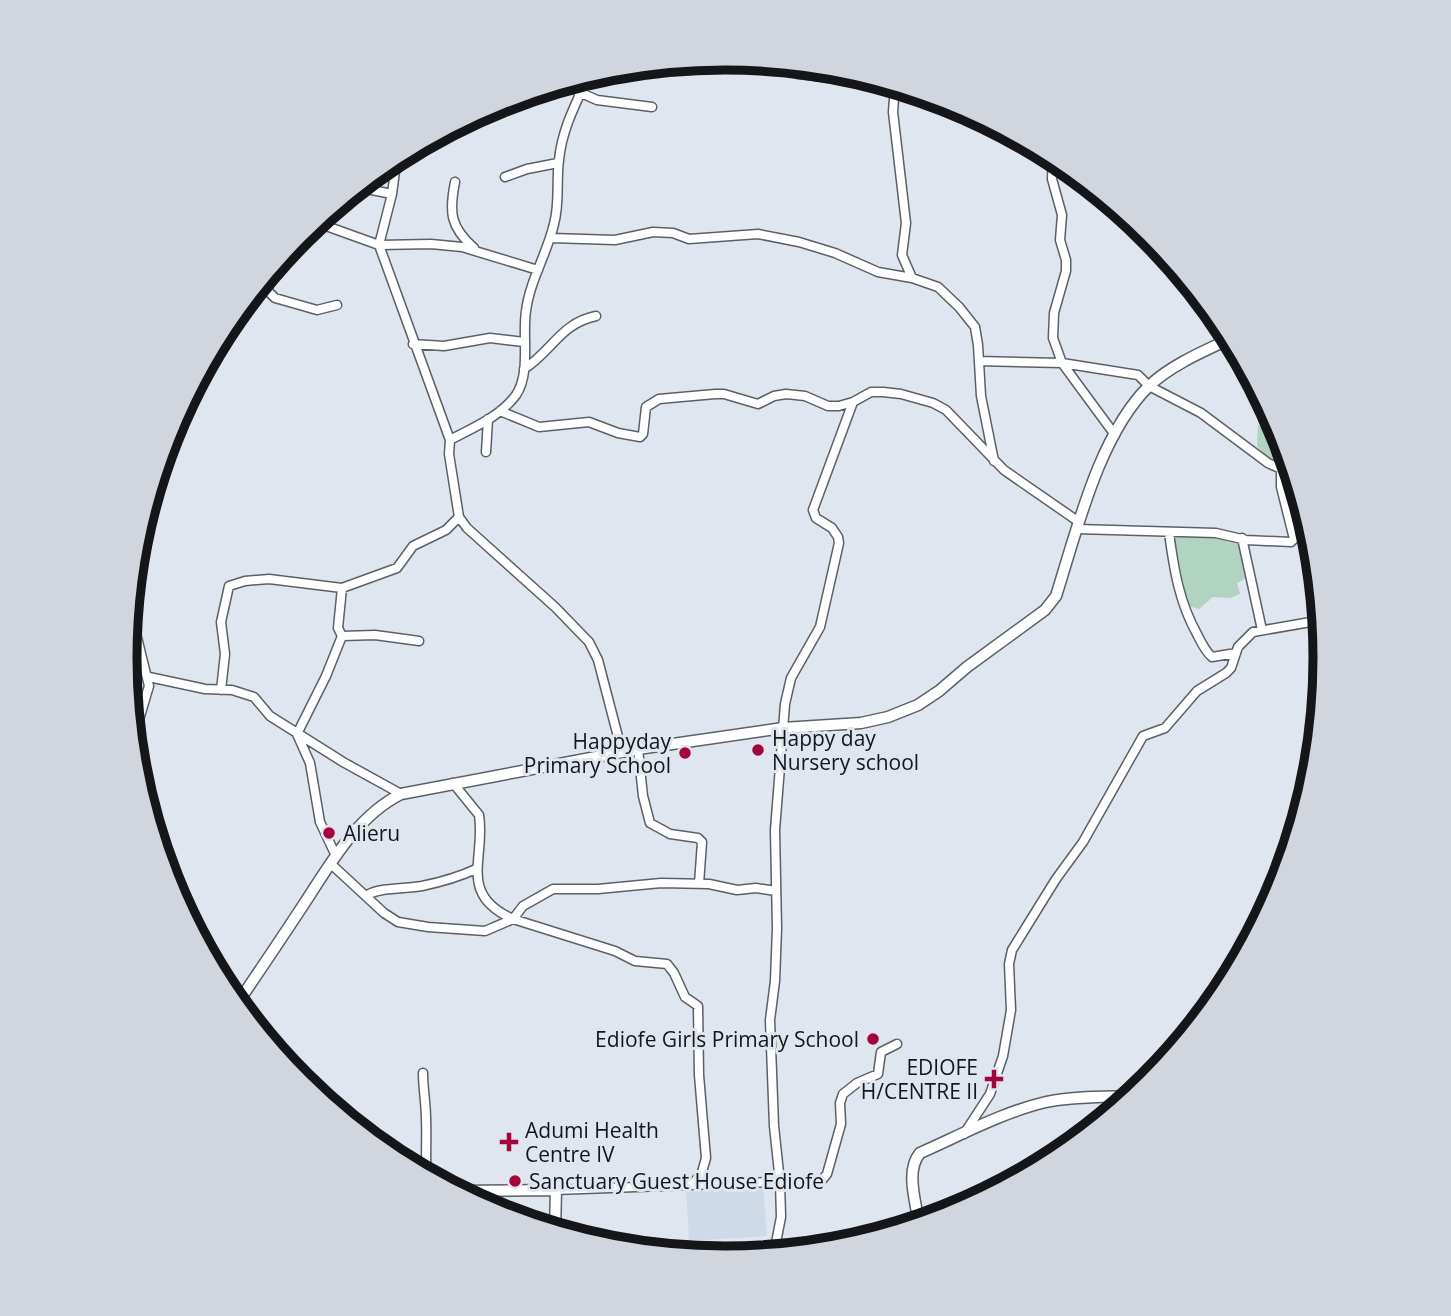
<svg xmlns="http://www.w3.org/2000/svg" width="1451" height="1316" viewBox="0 0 1451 1316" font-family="'Open Sans',sans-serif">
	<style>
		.built { fill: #cfdae9 }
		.green { fill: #b0d4c1 }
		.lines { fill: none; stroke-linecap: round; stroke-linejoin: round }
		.minor-casing { stroke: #5a6068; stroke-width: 11 }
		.tertiary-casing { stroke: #5a6068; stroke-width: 13 }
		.minor { stroke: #fff; stroke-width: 8 }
		.tertiary { stroke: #fff; stroke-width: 10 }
		.poi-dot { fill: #a2043b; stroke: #e0e6ef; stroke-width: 2.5 }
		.labels { text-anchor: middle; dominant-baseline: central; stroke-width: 6; stroke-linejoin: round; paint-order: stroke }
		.poi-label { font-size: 21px; fill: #141619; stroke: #e0e6ef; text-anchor: start }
		.rim { fill: none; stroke: #141619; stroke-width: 9 }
	</style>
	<rect width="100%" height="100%" fill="#e0e6ef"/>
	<path class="built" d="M763,1185L767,1236L689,1241L686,1190Z"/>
	<path class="green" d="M1258,425L1282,436L1293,472L1269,460L1257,446Z
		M1174,536L1214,538L1241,545L1250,576L1237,583L1240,594L1230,598L1213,597L1199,609L1188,606Z"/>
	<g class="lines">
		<g class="minor-casing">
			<path id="minor" d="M775,63L798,74L891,84
				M561,84L597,100L652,107
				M895,85L893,112L906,223L902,255L912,278L938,287L959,307L975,327L978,345L981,396L994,461
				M465,120L467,125
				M397,156L392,194L379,245L450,440L449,454L459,517L467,528L555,607L589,642L598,660L622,752
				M1053,156L1052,179L1062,215L1060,240L1066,260V271L1054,313L1053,338L1062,363L1115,435
				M505,177L527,169L558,163
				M455,182C449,212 450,227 474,248
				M357,187L392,194
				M340,202L344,201L346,196
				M315,222L379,245L431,244L462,247L538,270
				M551,238L615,240L653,232L673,233L689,239L758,234L799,242L835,253L878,272L912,278
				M266,276L269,292L275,298L317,310L337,305
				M413,344L444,346L490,338L524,342
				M979,361L1062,363L1138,375L1149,386L1201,413L1268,463L1294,475
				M524,369C552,351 561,323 596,316
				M500,411L539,427L589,422L618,433L640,437L643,434L646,407L659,399L715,394H724L758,404L774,396L786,394L805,396L828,406H839L853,402L871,392H883L901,394L933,403L946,410L1004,470L1079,522
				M450,440C472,428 500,417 516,395C531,373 522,336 526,311C530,280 547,254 554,224C560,202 556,182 559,160C562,129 576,103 589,75
				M486,452L488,419
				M1077,529L1216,533L1246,540L1291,542L1294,539L1281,487V470
				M1169,533C1174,569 1179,602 1197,634C1201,642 1205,651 1212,657L1236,653
				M1242,538L1262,630
				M130,609L149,686L133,740
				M342,636L375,635L419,641
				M149,677L205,689L232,690L254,697L270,716L343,762L401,794
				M221,690L225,654L221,622L229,586L245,581L269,579L342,588L397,568L413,546L446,530L459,517
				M638,749L643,796L650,823L670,834L698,838L702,842L699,884
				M453,783L479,815C486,858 457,894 513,919L615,951L635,961L667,964L674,973L685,997L698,1006L699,1075L706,1158L702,1172L693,1184
				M336,856L320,822L310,763L297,734L326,676L342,636L338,628L342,588
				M331,864L384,913L398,922L428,927L485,931L513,919L523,906L553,889H598L661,883L709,884L737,890L756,888L776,891
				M367,895C382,887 405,889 422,886C441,882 459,877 476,869
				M423,1073C423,1089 426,1103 426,1119C427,1138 425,1156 427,1176
				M964,1134L990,1094L1003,1056L1011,1010L1009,964L1012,950L1056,879L1083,842L1143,736L1165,728L1197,691L1226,673L1231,668L1238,647L1253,632L1322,620
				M556,1190L822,1180L827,1174L841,1124L840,1103L843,1094L857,1083L878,1074L881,1052L897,1044
				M774,1253L781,1217L780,1182L774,1126L770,1020L775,981L777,928L775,830L785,704L791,678L820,627L839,543L838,537L832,528L816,518L813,510L853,402"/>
		</g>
		<g class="tertiary-casing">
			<path id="tertiary" d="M237,1004C258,973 279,942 300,910C328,868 355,817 401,794L638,749L783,728L861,723L888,717L918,705L939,691L967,667L1045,610L1056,596C1077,530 1099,435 1149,386C1171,365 1204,351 1232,338
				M455,1191L556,1190L555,1231
				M919,1224C916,1202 905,1171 920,1153C961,1135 1003,1112 1046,1102C1074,1096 1105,1097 1133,1096"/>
		</g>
		<use href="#minor" class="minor"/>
		<use href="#tertiary" class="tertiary"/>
	</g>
	<g class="poi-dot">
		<circle cx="758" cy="750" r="7"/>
		<circle cx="685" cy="753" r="7"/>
		<circle cx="329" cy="833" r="7"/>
		<circle cx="873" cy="1039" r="7"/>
		<path d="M990.5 1068.5h7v7h7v7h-7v7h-7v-7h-7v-7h7z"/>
		<path d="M505.5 1131.5h7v7h7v7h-7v7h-7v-7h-7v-7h7z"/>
		<circle cx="515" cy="1181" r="7"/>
	</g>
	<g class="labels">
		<g class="poi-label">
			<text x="772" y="738">Happy day<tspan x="772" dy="24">Nursery school</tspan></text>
			<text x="671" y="741" text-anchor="end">Happyday<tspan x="671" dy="24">Primary School</tspan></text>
			<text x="343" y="833">Alieru</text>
			<text x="859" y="1039" text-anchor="end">Ediofe Girls Primary School</text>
			<text x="978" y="1067" text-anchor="end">EDIOFE<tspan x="978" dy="24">H/CENTRE II</tspan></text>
			<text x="525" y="1130">Adumi Health<tspan x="525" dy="24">Centre IV</tspan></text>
			<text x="529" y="1181">Sanctuary Guest House Ediofe</text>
		</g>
	</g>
	<path d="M0 0H1451V1316H0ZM137 658a588 588 0 1 1 1176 0a588 588 0 1 1-1176 0Z" fill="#d0d5de" fill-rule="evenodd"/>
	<path class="rim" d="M137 658a588 588 0 1 1 1176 0a588 588 0 1 1-1176 0Z"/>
</svg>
